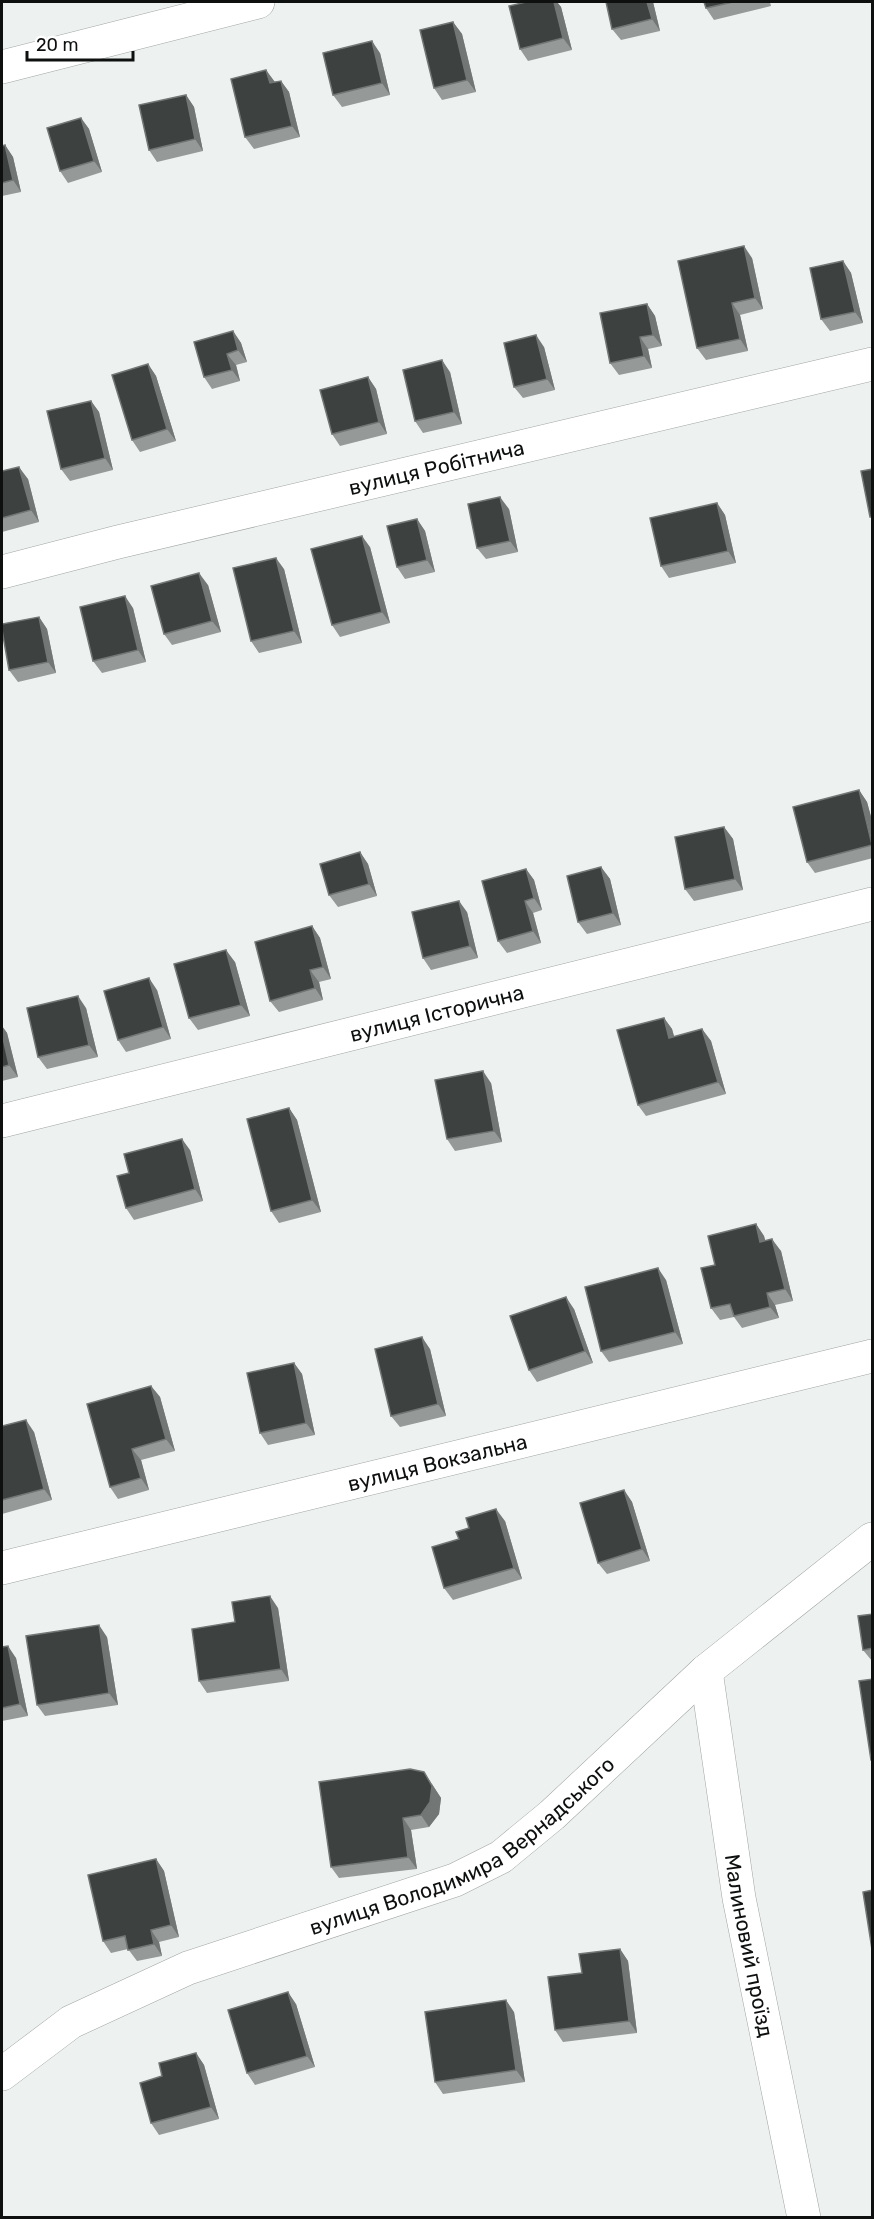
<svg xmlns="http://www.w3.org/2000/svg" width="874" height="2219" viewBox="0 0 874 2219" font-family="Rubik,sans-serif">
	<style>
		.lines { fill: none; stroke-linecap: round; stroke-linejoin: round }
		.minor-casing { stroke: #a0a4a3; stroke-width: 34 }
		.minor { stroke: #fff; stroke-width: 33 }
		.wall { fill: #959a98 }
		.shaded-wall { fill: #727675 }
		.building { fill: #3d4140; stroke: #727675; stroke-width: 1.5 }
		.labels { text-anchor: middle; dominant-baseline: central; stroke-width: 6; stroke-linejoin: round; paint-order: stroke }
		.street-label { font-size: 21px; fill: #0e1010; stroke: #fff }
	</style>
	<rect width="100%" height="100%" fill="#edf2f1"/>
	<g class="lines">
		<g class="minor-casing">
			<g id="minor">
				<path d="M2,67L258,2"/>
				<path id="s1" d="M2,572L118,542L872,364"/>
				<path id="s2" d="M2,1121L872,904"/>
				<path id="s3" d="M2,1568L872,1356"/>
				<path id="s4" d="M706,1671L739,1898L804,2218"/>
				<path id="s5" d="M2,2074L71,2022L188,1968L455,1880L501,1857L552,1815L706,1671L872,1539"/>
			</g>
		</g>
		<use href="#minor" class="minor"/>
	</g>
	<path class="wall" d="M526,2H557L561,7L572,50L528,61L520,49Z
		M653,2L660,31L621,40L612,29Z
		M704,2H770L771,6L714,20L706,8Z
		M453,22L462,34L476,92L442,100L434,88Z
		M380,53L390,95L342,107L333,95Z
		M266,70L274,82L281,81L289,92L300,137L254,149L245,137Z
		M186,95L194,107L203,151L157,162L149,150Z
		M81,118L89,129L102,172L68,183L60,171Z
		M5,145L13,157L21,192L2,196V146Z
		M752,258L763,309L740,315L748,351L706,360L697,348Z
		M843,261L851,273L863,323L830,331L821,319Z
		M647,304L655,316L662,346L648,349L652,368L619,375L610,363Z
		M233,331L241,343L247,362L236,365L240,381L212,389L204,377Z
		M544,347L555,390L523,398L514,387Z
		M148,364L156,376L176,441L140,452L132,440Z
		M450,372L462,424L423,433L415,421Z
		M368,377L376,389L387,434L340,446L332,434Z
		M91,401L99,412L113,470L70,481L61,469Z
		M2,471L28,479L39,522L2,532Z
		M717,503L725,515L736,563L669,578L661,566Z
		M509,509L518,552L486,559L477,548Z
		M417,519L425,531L435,572L405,579L397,567Z
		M370,547L390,623L340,637L332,625Z
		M284,569L302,643L259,653L251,641Z
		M208,585L221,632L172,645L164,634Z
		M133,608L146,662L102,673L93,661Z
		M39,617L47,629L56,673L18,682L9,670Z
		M859,790L867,802L873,824V858L815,873L807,862Z
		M724,827L733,839L743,890L694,901L685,889Z
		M360,852L368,864L377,896L338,907L329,895Z
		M601,867L610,879L621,925L587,934L578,922Z
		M526,869L534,880L542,910L533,913L541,943L507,953L498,941Z
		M467,912L478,958L431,970L423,958Z
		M312,926L320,938L331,979L319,982L323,1000L279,1012L270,1001Z
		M235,962L250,1016L198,1030L189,1018Z
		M157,990L171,1039L126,1052L118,1040Z
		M86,1008L98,1057L47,1069L38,1057Z
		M664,1018L672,1029L674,1037L702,1029L711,1041L726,1094L646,1116L638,1105Z
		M2,1026L7,1033L18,1077L2,1081Z
		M491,1083L502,1142L455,1151L447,1139Z
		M289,1108L297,1120L321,1212L279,1223L271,1211Z
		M190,1150L203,1201L134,1220L126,1208L129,1173Z
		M756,1224L764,1236L765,1241L781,1251L793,1301L775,1305L779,1318L742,1328L734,1317L720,1320L711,1308L715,1265Z
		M666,1280L683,1344L609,1362L601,1351Z
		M574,1309L593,1363L537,1382L529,1370Z
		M430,1349L446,1416L400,1427L391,1416Z
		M294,1363L302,1374L315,1435L268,1445L260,1433Z
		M151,1386L160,1397L175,1451L141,1460L149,1490L118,1499L110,1487Z
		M2,1426L34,1432L52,1500L2,1514Z
		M624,1490L632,1502L650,1561L607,1574L598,1563Z
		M505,1521L522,1579L453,1600L444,1588L459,1539Z
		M278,1608L289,1681L207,1693L199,1681L235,1622Z
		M873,1614V1661H872L863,1650Z
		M107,1637L118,1705L45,1716L37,1705Z
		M2,1647L16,1658L28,1716L2,1721Z
		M432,1784L441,1798L439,1814L429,1827L411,1830L417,1869L339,1878L331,1867Z
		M156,1859L164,1871L179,1937L159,1942L162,1956L137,1961L128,1949L111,1953L103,1941Z
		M620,1949L628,1961L637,2033L563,2042L555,2030L582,1973Z
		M296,2004L315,2067L255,2085L247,2073Z
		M514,2012L525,2082L443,2094L435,2082Z
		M196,2053L204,2065L219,2119L159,2135L151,2123L162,2076Z"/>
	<path class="shaded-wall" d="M554,2H557L561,7L572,50L563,38Z
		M647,2H653L660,31L652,19Z
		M453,22L462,34L476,92L467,80Z
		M372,41L380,53L390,95L382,83Z
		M266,70L275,82L270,83Z
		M281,81L289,92L300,137L292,126Z
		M186,95L194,107L203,151L195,139Z
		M81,118L89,129L102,172L94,161Z
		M5,145L13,157L21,192L13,180Z
		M744,246L752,258L763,309L755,298Z
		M843,261L851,273L863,323L855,312Z
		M732,303L740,315L748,351L740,339Z
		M647,304L655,316L662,346L653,335Z
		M233,331L241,343L247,362L238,350Z
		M536,335L544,347L555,390L547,379Z
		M640,337L648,349L652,368L644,356Z
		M227,354L236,365L240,381L232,370Z
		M442,360L450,372L462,424L454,412Z
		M148,364L156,376L176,441L167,429Z
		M368,377L376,389L387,434L379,422Z
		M91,401L99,412L113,470L105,458Z
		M19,467L28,479L39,522L31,510Z
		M500,497L509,509L518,552L510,541Z
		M717,503L725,515L736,563L728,551Z
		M417,519L425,531L435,572L427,560Z
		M362,536L370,547L390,623L382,612Z
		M276,558L284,569L302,643L294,631Z
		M199,573L208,585L221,632L212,621Z
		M125,596L133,608L146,662L138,650Z
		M39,617L47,629L56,673L48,662Z
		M859,790L867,802L873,824V845Z
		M724,827L733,839L743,890L735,879Z
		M360,852L368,864L377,896L369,884Z
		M601,867L610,879L621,925L613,913Z
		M526,869L534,880L542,910L534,898Z
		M459,901L467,912L478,958L470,946Z
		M525,901L533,913L541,943L533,931Z
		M312,926L320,938L331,979L323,967Z
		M226,950L235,962L250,1016L241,1005Z
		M310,970L319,982L323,1000L315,988Z
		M149,978L157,990L171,1039L163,1027Z
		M78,996L86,1008L98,1057L89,1045Z
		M664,1018L672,1029L678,1050L669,1038Z
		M2,1026L7,1033L18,1077L9,1065L2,1033Z
		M702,1029L711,1041L726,1094L718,1082Z
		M483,1071L491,1083L502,1142L494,1131Z
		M289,1108L297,1120L321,1212L312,1200Z
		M182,1139L190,1150L203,1201L195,1189Z
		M756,1224L764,1236L769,1254L760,1242Z
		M772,1239L781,1251L793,1301L785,1289Z
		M658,1268L666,1280L683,1344L675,1332Z
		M767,1293L775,1305L779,1318L770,1307Z
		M566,1297L574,1309L593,1363L585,1351Z
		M422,1337L430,1349L446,1416L438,1404Z
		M294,1363L302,1374L315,1435L306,1423Z
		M151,1386L160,1397L175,1451L166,1439Z
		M26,1420L34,1432L52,1500L44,1489Z
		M132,1449L141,1460L149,1490L141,1478Z
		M624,1490L632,1502L650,1561L642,1549Z
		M496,1509L505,1521L522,1579L514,1568Z
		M270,1596L278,1608L289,1681L281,1669Z
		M99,1625L107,1637L118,1705L109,1693Z
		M8,1646L16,1658L28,1716L20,1704Z
		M424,1772L441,1798L439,1814L429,1827L421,1815Z
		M403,1818L411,1830L417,1869L408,1857Z
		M156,1859L164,1871L179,1937L171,1925Z
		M151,1930L159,1942L162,1956L154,1944Z
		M620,1949L628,1961L637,2033L629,2021Z
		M288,1992L296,2004L315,2067L307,2056Z
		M506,2000L514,2012L525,2082L516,2070Z
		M196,2053L204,2065L219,2119L211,2107Z"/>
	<path class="building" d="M526,2H554L563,38L520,49L509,6Z
		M606,2H647L652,19L612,29Z
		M704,2H733L706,8Z
		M453,22L467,80L434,88L420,30Z
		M372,41L382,83L333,95L323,53Z
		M266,70L270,83L281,81L292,126L245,137L231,79Z
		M186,95L195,139L149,150L139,105Z
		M81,118L94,161L60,171L47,128Z
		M5,145L13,180L2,183V146Z
		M744,246L755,298L732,303L740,339L697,348L678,261Z
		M843,261L855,312L821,319L810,268Z
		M647,304L653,335L640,337L644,356L610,363L600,313Z
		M233,331L238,350L227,354L232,370L204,377L194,342Z
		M536,335L547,379L514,387L504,343Z
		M442,360L454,412L415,421L403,370Z
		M148,364L167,429L132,440L112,375Z
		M368,377L379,422L332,434L320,390Z
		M91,401L105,458L61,469L47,411Z
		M19,467L31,510L2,518V471Z
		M873,469V517H870L861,471Z
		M500,497L510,541L477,548L468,504Z
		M717,503L728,551L661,566L650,518Z
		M417,519L427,560L397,567L387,526Z
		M362,536L382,612L332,625L311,549Z
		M276,558L294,631L251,641L233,568Z
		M199,573L212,621L164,634L151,586Z
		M125,596L138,650L93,661L80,607Z
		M39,617L48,662L9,670L2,630V624Z
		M859,790L872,845L807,862L793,807Z
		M724,827L735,879L685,889L675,837Z
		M360,852L369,884L329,895L320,864Z
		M601,867L613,913L578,922L567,876Z
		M526,869L534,898L525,901L533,931L498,941L482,881Z
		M459,901L470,946L423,958L412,912Z
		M312,926L323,967L310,970L315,988L270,1001L255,942Z
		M226,950L241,1005L189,1018L174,964Z
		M149,978L163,1027L118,1040L104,991Z
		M78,996L89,1045L38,1057L27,1008Z
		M664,1018L669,1038L702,1029L718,1082L638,1105L617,1030Z
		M2,1033L9,1065L2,1067Z
		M483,1071L494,1131L447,1139L435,1080Z
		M289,1108L312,1200L271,1211L247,1119Z
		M182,1139L195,1189L126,1208L117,1176L129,1173L124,1154Z
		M756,1224L760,1242L772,1239L785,1289L767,1293L770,1307L734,1316L730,1304L711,1308L701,1268L715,1265L708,1236Z
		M658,1268L675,1332L601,1351L585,1287Z
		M566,1297L585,1351L529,1370L510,1316Z
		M422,1337L438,1404L391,1416L375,1349Z
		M294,1363L306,1423L260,1433L247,1373Z
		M151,1386L166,1439L132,1449L141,1478L110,1487L87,1404Z
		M26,1420L44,1489L2,1500V1426Z
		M624,1490L642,1549L598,1563L580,1503Z
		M496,1509L514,1568L444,1588L432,1547L459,1539L456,1532L469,1528L466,1518Z
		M270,1596L281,1669L199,1681L192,1629L235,1622L232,1602Z
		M873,1614V1648L863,1650L858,1616Z
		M99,1625L109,1693L37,1705L26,1636Z
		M8,1646L20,1704L2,1708V1647Z
		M873,1679V1760H871L859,1681Z
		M410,1769L424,1772L432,1786L430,1802L421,1815L403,1818L408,1857L331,1867L319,1782Z
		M156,1859L171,1925L151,1930L154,1944L128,1950L125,1936L103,1941L88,1875Z
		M873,1890V1956L863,1892Z
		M620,1949L629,2021L555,2030L548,1977L582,1973L579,1954Z
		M288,1992L307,2056L247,2073L228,2010Z
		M506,2000L516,2070L435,2082L425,2012Z
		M196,2053L211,2107L151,2123L140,2083L162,2076L159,2063Z"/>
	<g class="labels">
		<g class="street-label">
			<text stroke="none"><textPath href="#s1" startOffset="447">вулиця Робітнича</textPath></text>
			<text stroke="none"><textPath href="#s2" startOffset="448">вулиця Історична</textPath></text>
			<text stroke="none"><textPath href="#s3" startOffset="448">вулиця Вокзальна</textPath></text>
			<text stroke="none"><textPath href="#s5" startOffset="519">вулиця Володимира Вернадського</textPath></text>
			<text stroke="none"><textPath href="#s4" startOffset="278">Малиновий проїзд</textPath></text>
		</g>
	</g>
	<rect width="874" height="2219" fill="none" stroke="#0e1010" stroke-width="6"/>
	<path d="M27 51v9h106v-9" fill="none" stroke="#0e1010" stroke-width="3"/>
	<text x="36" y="51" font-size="18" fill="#0e1010" stroke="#ffffff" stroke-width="4.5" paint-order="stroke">20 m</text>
</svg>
